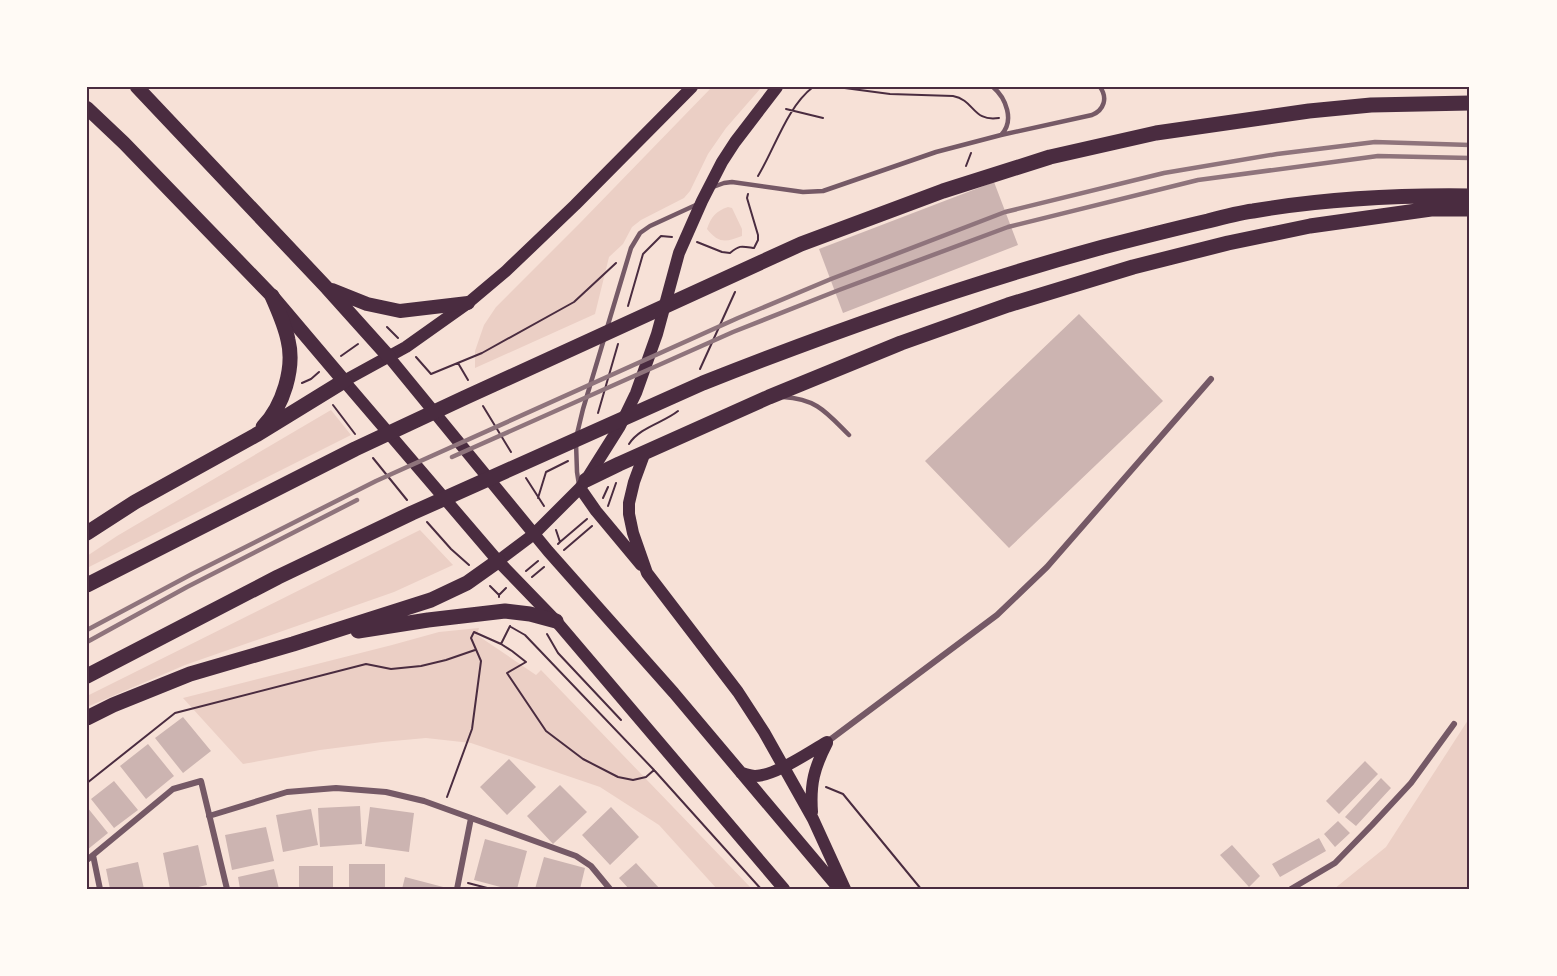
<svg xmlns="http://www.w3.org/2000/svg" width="1557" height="976" viewBox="0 0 1557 976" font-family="'Public Sans',sans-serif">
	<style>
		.green { fill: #ebcfc5 }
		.building { fill: #ccb4b1 }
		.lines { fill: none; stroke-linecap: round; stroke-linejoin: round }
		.path { stroke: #4a2c40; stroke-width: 2 }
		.service { stroke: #755966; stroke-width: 4.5 }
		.minor { stroke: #755966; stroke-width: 6 }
		.secondary { stroke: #4a2c40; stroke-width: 12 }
		.trunk { stroke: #4a2c40; stroke-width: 14 }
		.motorway { stroke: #4a2c40; stroke-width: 15 }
		.rail { stroke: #8f747c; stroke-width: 4.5 }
		.neatline { fill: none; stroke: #4a2c40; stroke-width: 2 }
	</style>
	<rect width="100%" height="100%" fill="#f7e1d7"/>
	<path class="green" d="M712,87H753L760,89L726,128L708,154L690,191L684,198L641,220L632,227L623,244L609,257L595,314L475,368V351L484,325L496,307L580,223Z
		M728,207L732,208L742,229V236C726,242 719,244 707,229C711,217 716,211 728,207Z
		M331,410L351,435L87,568V556L117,536Z
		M420,530L453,565L394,592L185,665L87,707V696Z
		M479,628L477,635L536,675L541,670L752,889H717L659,825L600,787L471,743L426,738L382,742L320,750L243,764L183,698L392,645L439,632Z
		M1470,717V889H1334L1386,847Z"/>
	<path class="building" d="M994,182L1018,245L843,313L819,249Z
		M1079,314L1163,401L1009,548L925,461Z
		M183,717L211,751L183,773L155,738Z
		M148,744L174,776L146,799L120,766Z
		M509,759L536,787L507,815L480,787Z
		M1365,761L1378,774L1339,814L1326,801Z
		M1381,778L1391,788L1356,826L1345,817Z
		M114,781L138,810L114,828L91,799Z
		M560,785L587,812L553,844L527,816Z
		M360,806L362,844L320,847L318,808Z
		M87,807L108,833L87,850Z
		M370,807L414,813L409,852L365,846Z
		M611,807L639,837L610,865L582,835Z
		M311,809L318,845L283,852L276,815Z
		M1338,821L1350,833L1335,847L1324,834Z
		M266,827L274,861L232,870L225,835Z
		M1319,838L1326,851L1280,877L1272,864Z
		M485,839L527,851L517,889H508L474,880Z
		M198,845L207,885L190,889H170L163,853Z
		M1232,845L1260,876L1249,887L1220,855Z
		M544,857L585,868L580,889H535Z
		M138,862L144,889H110L106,869Z
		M636,863L660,889H629L619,878Z
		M349,864H385V889H349Z
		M299,866H333V889H299Z
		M274,869L279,889H240L238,877Z
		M405,877L447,888V889H402Z"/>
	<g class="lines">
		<path class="path" d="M837,87L890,94L953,96C975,100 972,122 999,118
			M786,109L823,118
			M966,166L971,153
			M758,176C775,148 787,107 813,87
			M748,194L747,198L758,235V240L754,248
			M697,242L722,252L730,253C740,245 741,246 753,248
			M628,306L643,254L661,236L672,237
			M387,327L398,338
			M341,356L358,344
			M416,357L431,374L482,353L574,302L616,263
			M458,363L468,380
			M700,369L735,292
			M302,383L311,379L319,372
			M333,405L355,434
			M483,406L511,452
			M598,413L618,344
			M629,444C640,427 663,423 678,411
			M373,458L407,500
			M526,478L544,506
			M538,498L546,472L568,461
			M603,498L608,487
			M608,506L616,483
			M427,522L451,549L469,565
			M556,530L560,542L558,544
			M560,542L587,519
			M564,550L592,526
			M526,571L538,561
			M532,577L544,567
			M490,586L499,595
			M499,597V595L506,588
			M511,627L525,635L654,770L761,889
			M547,634L558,653L621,720
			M501,644L512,651L526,662L507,673L546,731L583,759L618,777L633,780L646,777L654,770
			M87,783L175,713L366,664L391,669L421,666L446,660L475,650
			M826,787L843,794L921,889
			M447,797L472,729L481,661L471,638L474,632L501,644L510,626
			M468,883L491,889"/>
		<path class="service" d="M993,87C1006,98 1015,121 1001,135
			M713,187L724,183L732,182L803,192L823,191L936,152L1001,135L1092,115C1104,110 1108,98 1100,87
			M607,328L631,248L640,233L650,226L698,204
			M783,397C817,399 826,412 849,435
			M577,434L583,409L604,339
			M576,443L577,472L579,485"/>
		<path class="minor" d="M827,742L997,615L1047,567L1211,379
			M209,816L287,792L336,788L386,792L424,801L576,856L591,866L610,889
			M93,855L100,889
			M87,860L173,789L201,781L227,889
			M457,889L471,818
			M1291,889L1335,863L1372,825L1411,783L1454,724"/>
		<path class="secondary" d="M692,87L575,205L506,271L468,303L406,347L344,381L498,561L556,621L784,889
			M389,357L548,551L674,693L839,889
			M645,452L634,482L629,503V514L633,533L647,573L738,692L764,732L813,819L845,889
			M580,488L596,511L641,565
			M498,561L534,534L580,488L586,480L620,426L636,393L657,334L679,253L702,201L722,162L735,142L777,87
			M741,773C746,774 750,776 755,776C775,776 809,752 827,742
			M812,812C810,784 814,768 827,743"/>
		<path class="trunk" d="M137,87L327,288L389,357
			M87,108L124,143L272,296L344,381
			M332,290L367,304L400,311L468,303"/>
		<path class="motorway" d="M263,427C283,406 295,368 288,340C285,325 278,310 272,296
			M586,480L619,464L769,397L901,343L1008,305L1133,267L1228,243L1310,226L1431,209H1470
			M87,533L135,502L256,435L344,381
			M87,585L355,449L464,398L801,244L943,191L1050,157L1156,133L1309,111L1371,105L1470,103
			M358,631L428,620L505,611L530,614L556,621
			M87,676L278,577L412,513L703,383C834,331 967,284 1103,247C1138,238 1173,229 1208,221C1223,217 1238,213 1253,211C1324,199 1397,195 1470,196
			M87,718L113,705L190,674L293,644L431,600L467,583L498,561"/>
		<path class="rail" d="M452,457L733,332L839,290L1008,227L1198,180L1378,156L1470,158
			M87,630L192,574L376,481L738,318L831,279L1005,212L1164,173L1277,154L1375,142L1470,145
			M87,642L187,587L357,500"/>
	</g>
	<rect width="1557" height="976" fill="none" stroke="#fffaf5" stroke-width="177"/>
	<rect x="88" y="88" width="1380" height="800" class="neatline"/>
</svg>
